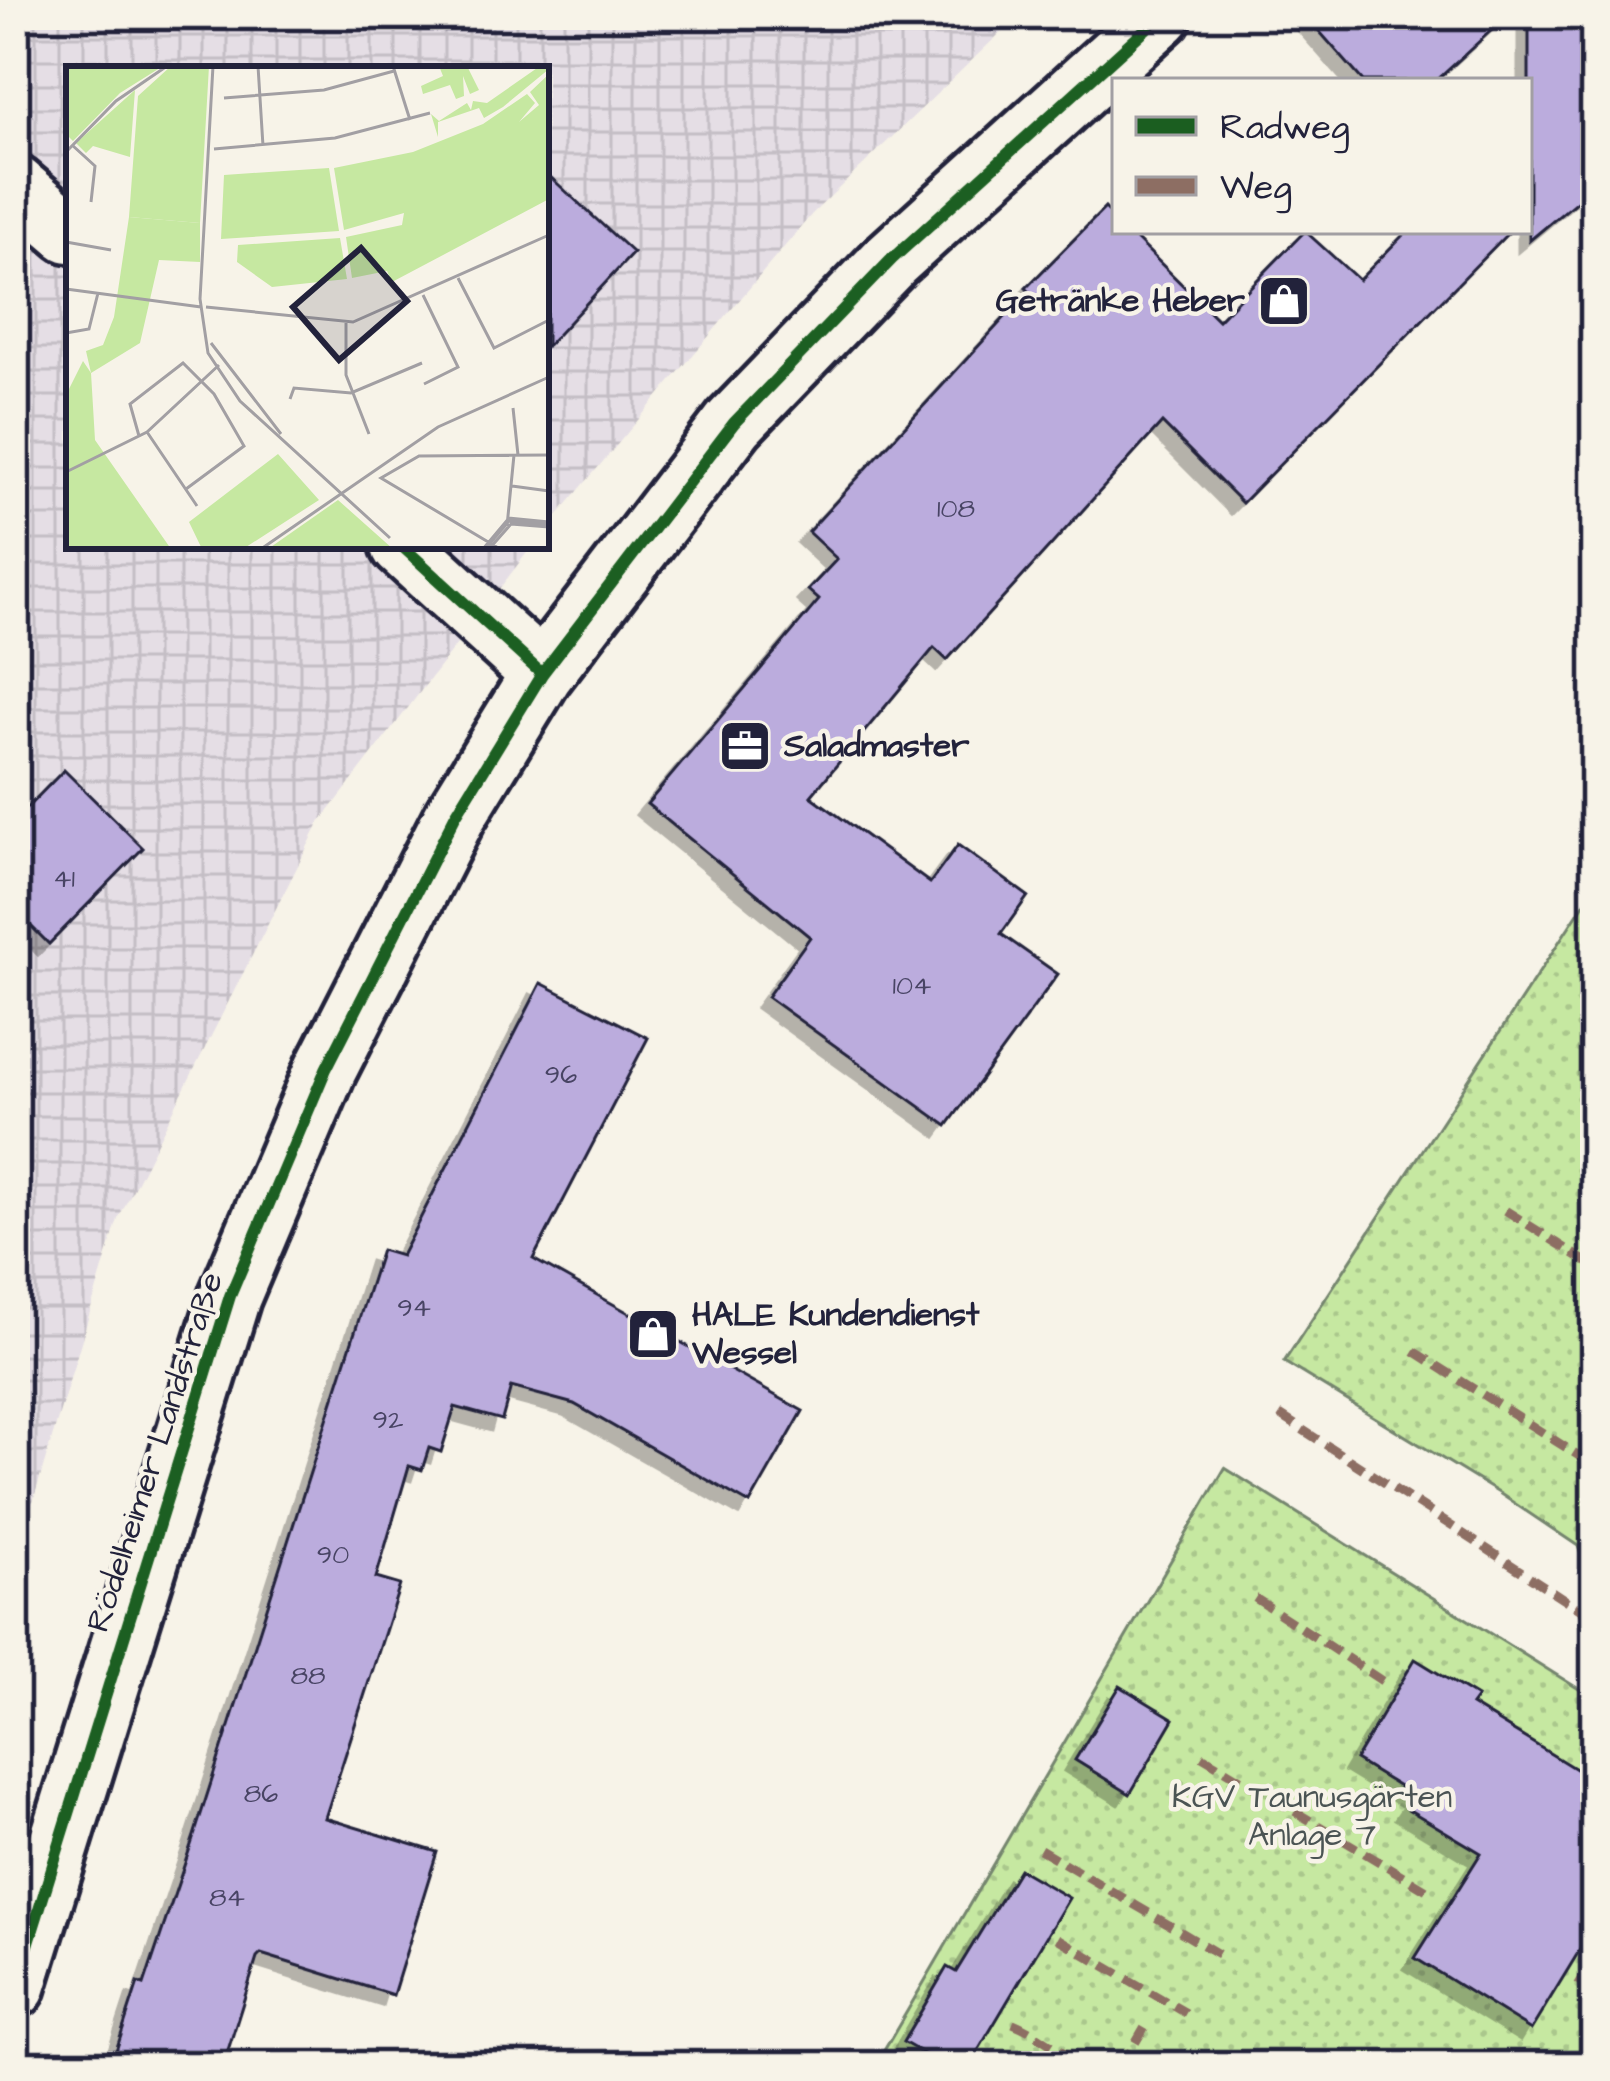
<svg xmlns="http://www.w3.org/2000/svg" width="1610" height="2081" viewBox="0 0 1610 2081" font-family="'Architects Daughter',sans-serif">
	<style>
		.industrial { fill: url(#industrial-grid) }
		.garden { fill: url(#garden-dots); stroke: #74856e; stroke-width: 3 }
		.building { fill: #bbacdd; stroke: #22223b; stroke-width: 3; filter: url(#shadow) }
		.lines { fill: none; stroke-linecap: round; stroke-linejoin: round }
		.street-casing { stroke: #22223b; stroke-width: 69 }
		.street { stroke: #f7f3e8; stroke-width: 60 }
		.quiet { stroke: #8d6e63; stroke-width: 9; stroke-dasharray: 18 9; stroke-linecap: butt }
		.cycleway-casing { stroke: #f7f3e8; stroke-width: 20 }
		.cycleway { stroke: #1b5e20; stroke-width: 12 }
		.labels { text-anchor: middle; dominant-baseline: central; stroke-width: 9; stroke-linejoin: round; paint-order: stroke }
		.number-label { font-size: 27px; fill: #484464 }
		.poi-label { font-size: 33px; font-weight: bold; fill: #22223b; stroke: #f7f3e8; text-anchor: start }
		.street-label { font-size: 33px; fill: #22223b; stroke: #f7f3e8 }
		.park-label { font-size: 33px; fill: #4b5454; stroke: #f7f3e8 }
		.inset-road { fill: none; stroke: #a29fa3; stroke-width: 3 }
		.view { fill: #22223b; fill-opacity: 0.15; stroke: #22223b; stroke-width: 6 }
		.inset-edge { fill: none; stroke: #22223b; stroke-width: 6 }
	</style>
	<defs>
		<pattern id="industrial-grid" width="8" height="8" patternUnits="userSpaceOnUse" patternTransform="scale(3)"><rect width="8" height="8" fill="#e5dee5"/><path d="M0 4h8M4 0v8" fill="none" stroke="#c4bec5"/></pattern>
		<pattern id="garden-dots" width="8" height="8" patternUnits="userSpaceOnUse" patternTransform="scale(3)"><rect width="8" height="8" fill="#c6e8a1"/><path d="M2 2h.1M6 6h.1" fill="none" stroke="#aac78c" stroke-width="1.8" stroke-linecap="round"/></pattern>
		<filter id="shadow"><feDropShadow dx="-11" dy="11" stdDeviation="0" flood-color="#0004"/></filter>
	</defs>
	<rect width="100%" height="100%" fill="#f7f3e8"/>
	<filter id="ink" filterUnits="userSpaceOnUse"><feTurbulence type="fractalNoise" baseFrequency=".00833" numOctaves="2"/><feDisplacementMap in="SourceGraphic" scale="24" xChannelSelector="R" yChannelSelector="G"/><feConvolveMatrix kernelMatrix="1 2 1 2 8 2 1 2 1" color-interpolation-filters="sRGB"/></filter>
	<g filter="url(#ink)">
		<path class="industrial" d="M15,15H1019L812,214L546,529V69H69V546H532L319,824L118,1219L15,1561Z"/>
		<path class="garden" d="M1595,887V1567L1583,1560L1578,1546L1499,1493L1284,1362Z
			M1225,1468L1595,1699V2066H875Z"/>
		<path class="building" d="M1305,15H1508L1436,81H1363Z
			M1529,15H1595V186L1529,241Z
			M546,173L633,253L546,347Z
			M1105,208L1115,218V231H1128L1218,320L1305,231L1359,280L1407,231H1510L1242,503L1162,423L947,660L934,648L811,796L930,883L958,845L1028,896L1001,934L1058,974L947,1126L767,997L810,937L647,804L819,600L808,590L837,559L808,532L1029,291L1026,288Z
			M64,770L143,848L49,944L15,910V820Z
			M541,983L648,1038L533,1259L803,1411L750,1504L574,1404L511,1387L502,1420L455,1407L441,1452L429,1448L422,1470L409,1466L376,1578L400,1585L325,1818L437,1852L393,1995L261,1954L257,1958L223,2066H111L138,1983L144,1985L194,1836L381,1250L401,1256Z
			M1415,1659L1477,1697L1471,1705L1595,1781V1925L1531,2030L1415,1958L1481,1853L1406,1808L1414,1796L1355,1760Z
			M1120,1686L1174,1719L1130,1794L1075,1760Z
			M1019,1869L1069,1898L969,2066H945L903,2042L947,1967L956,1972Z"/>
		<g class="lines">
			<g class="street-casing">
				<path id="street" d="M15,186L69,232
					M402,546L542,674
					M15,1987L230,1296L326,1069L455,816L542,674L734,423L892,259L1161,15"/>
			</g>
			<use href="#street" class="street"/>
			<path class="quiet" d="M1589,1071L1595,1074
				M1505,1210L1595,1267
				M1414,1351L1595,1466
				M1280,1415L1595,1619
				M1255,1598L1382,1681
				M1202,1756L1430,1892
				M1040,1849L1220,1955
				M1057,1938L1186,2013
				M1577,1979L1595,1990
				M1013,2023C1043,2035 1063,2058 1095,2066
				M1122,2066L1148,2021"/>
			<g class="cycleway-casing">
				<path id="cycleway" d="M402,546L542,674
					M15,1987L230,1296L326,1069L455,816L542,674L734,423L892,259L1161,15"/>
			</g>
			<use href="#cycleway" class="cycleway"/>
		</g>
	</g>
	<defs>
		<g id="shop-square" transform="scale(2.7)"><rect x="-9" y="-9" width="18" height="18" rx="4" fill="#22223b" stroke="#f7f3e8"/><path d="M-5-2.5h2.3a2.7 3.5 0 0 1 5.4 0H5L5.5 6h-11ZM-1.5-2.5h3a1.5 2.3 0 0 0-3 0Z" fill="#fff"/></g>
		<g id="office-square" transform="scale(2.7)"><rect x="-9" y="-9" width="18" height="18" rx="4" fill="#22223b" stroke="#f7f3e8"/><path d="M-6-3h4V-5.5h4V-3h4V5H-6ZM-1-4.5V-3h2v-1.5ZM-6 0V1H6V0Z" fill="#fff"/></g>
	</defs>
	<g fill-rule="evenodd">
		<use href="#shop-square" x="1284" y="301"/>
		<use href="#office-square" x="745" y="746"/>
		<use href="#shop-square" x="653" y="1334"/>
	</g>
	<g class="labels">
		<g class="number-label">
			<text x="956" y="509">108</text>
			<text x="64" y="879">41</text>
			<text x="912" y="986">104</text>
			<text x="561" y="1075">96</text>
			<text x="414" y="1308">94</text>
			<text x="388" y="1420">92</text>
			<text x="333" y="1555">90</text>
			<text x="308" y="1676">88</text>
			<text x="261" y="1794">86</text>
			<text x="227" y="1898">84</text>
		</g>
		<g class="poi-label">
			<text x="1245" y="301" text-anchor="end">Getränke Heber</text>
			<text x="784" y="746">Saladmaster</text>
			<text x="692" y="1315">HALE Kundendienst<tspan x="692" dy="38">Wessel</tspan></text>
		</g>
		<g class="street-label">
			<text transform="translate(155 1452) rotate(-72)">Rödelheimer Landstraße</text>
		</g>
		<g class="park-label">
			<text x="1312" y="1797">KGV Taunusgärten<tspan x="1312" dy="38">Anlage 7</tspan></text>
		</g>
	</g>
	<g transform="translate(66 66)">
		<rect width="483" height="483" fill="#f7f3e8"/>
		<path d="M0,0H97L54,27L7,75L0,68ZM105,0H143L134,157L63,151L72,30ZM373,0L402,2L413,24L404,28L397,10L398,30L390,33L384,19L357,28L355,20L377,10ZM474,0L483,3L437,41L418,52L413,42L372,56V71L365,48L373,55L401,37L405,44L407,35L421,37Z" fill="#c6e8a1"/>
		<path d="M17,295L25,307L29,374L105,483H0V329ZM272,434L327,483H202Z" fill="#c6e8a1"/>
		<path d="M63,151L134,157V196L93,194L74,277L25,307L20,285L37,279L48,251Z" fill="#c6e8a1"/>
		<path d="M483,8V133L326,216L321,205L286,212L280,171L336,159L338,147L278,164L268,102L347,86L417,58L461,28L469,37L453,56L473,39L464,26ZM69,24L64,91L27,80L20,87L10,77ZM263,102L273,165L155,173L158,109ZM274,172L281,213L206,221L171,196L172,179ZM212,388L253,434L177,483H136L123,456Z" fill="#c6e8a1"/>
		<path class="inset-road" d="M147,0L134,233L142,287L174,335L324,472M192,0L197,80M327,0L344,54M158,32L258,24L328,5M6,79L29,100L25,136M148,83L269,72L364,47M0,86L50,35L101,0M0,176L45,184M392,212L428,282L483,254M0,223L135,241M357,229L392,301L358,318M140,241L287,256L483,169M280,257V309L303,368M0,267L23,263L32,227M145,277L215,368M224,333L228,322L285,327L356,297M447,342L452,389M81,366L131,440M73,370L64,338L117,297L148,328L178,380L120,423M0,406L81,366L153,299M446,420L483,425M441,460L448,389M195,483L372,361L483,311M417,483L443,452L483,456M419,483L443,455L483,458M423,483L445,458L483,461M434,483L315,412L353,390L483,389"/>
		<path class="view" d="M295,182L341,235L273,294L227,241Z"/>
		<rect width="483" height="483" class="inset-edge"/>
	</g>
	<rect width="1610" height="2081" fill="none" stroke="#f7f3e8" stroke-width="60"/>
	<rect x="30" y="30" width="1550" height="2021" fill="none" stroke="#22223b" stroke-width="4.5" filter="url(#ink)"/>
	<rect x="1112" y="78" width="420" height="156" fill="#f7f3e8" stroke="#a29fa3" stroke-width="3"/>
	<rect x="1136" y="117" width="60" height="18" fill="#1b5e20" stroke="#a29fa3" stroke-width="3"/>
	<text x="1220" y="138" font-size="36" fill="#22223b">Radweg</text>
	<rect x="1136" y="177" width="60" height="18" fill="#8d6e63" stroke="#a29fa3" stroke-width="3"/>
	<text x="1220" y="198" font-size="36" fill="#22223b">Weg</text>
</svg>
